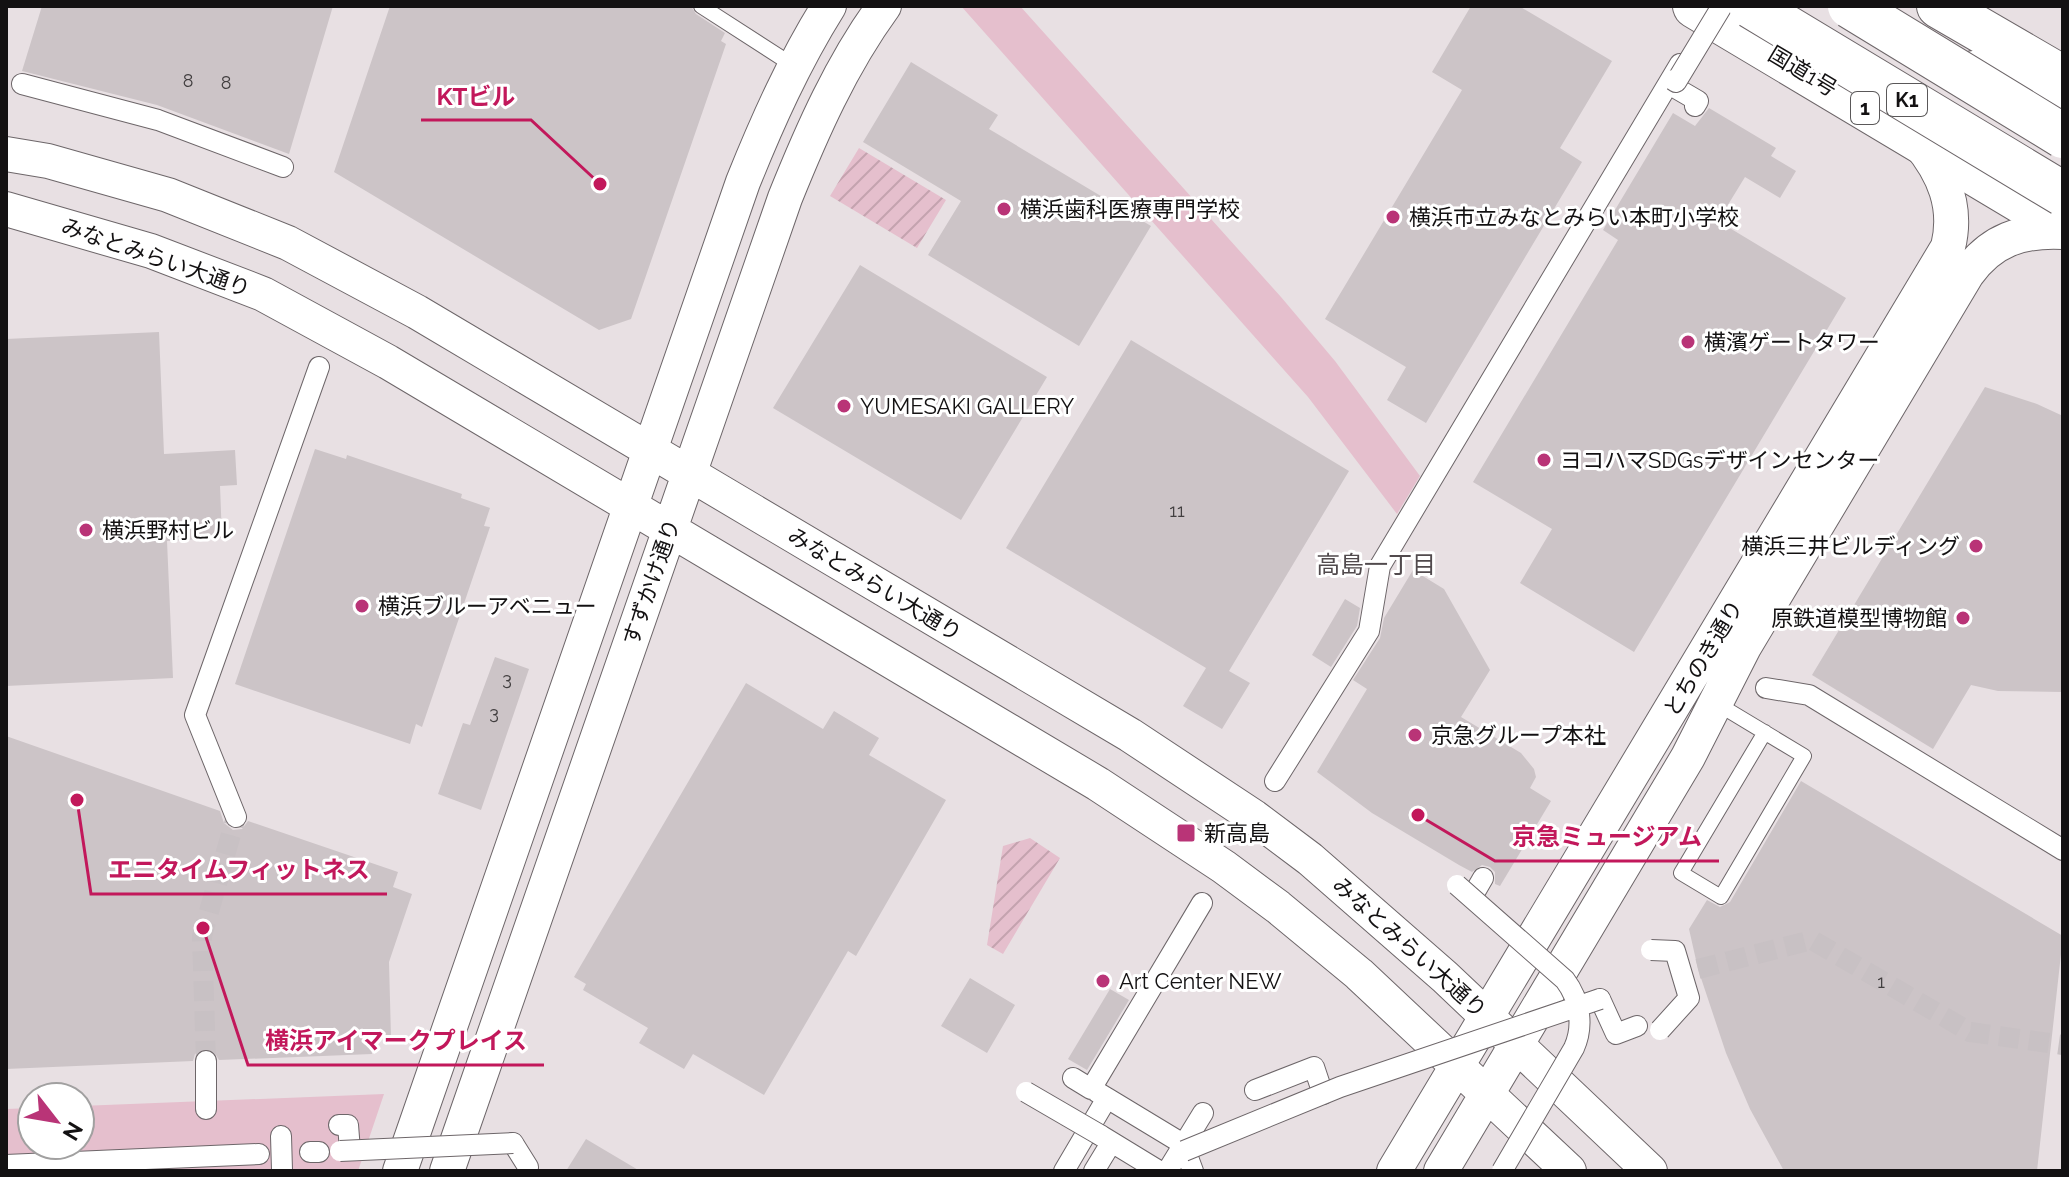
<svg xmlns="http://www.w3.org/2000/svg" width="2069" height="1177" viewBox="0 0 2069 1177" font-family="Raleway,'Noto Sans JP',sans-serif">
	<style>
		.green { fill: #e5bfcd }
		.garden { fill: url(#garden-furrows) }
		.building { fill: #ccc4c7 }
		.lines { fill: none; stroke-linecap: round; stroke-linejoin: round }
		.pedestrian-tunnel { stroke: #c8c1c4; stroke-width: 20; stroke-dasharray: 20 10; stroke-linecap: butt }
		.service-casing { stroke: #6d6669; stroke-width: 16 }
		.pedestrian-casing { stroke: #6d6669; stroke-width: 22 }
		.tertiary-casing { stroke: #6d6669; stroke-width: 36 }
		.trunk-casing { stroke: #6d6669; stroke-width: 46 }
		.service { stroke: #fff; stroke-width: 14 }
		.pedestrian { stroke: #fff; stroke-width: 20 }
		.tertiary { stroke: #fff; stroke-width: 34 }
		.trunk { stroke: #fff; stroke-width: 44 }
		.pedestrian-bridge-casing { stroke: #6d6669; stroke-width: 22; stroke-linecap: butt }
		.motorway-bridge-casing { stroke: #6d6669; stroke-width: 46; stroke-linecap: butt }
		.pedestrian-bridge { stroke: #fff; stroke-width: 20 }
		.motorway-bridge { stroke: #fff; stroke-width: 44 }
		.poi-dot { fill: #b93477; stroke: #fff; stroke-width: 3 }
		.labels { text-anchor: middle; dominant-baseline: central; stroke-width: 6; stroke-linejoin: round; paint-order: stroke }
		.number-label { font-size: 18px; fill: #413e3f }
		.shield { fill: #fff; stroke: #5a5859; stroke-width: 2 }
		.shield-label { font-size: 20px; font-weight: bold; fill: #131112 }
		.street-label { font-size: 22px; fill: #131112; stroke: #fff }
		.poi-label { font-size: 22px; fill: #131112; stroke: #fff; text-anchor: start }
		.neighbourhood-label { font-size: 24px; fill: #514a4d; stroke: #fff }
		.leader { fill: none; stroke: #c2185b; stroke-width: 3 }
		.callout-dot { fill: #c2185b; stroke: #fff; stroke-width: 3 }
		.callout-label { font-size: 24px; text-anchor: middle; font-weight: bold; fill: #c2185b; stroke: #fff; stroke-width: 6; stroke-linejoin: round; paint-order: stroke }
	</style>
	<defs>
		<pattern id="garden-furrows" width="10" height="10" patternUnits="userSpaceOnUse" patternTransform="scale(2)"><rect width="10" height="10" fill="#e5bfcd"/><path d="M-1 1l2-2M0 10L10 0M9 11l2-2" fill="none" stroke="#c4a3af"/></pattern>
	</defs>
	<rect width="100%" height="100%" fill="#e8e0e3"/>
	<path class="green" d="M961,6H1020L1281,297L1335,361L1420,476L1397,514L1308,397Z
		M384,1094L358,1171H6V1109L32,1108V1120H29L32,1145H80V1106Z"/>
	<path class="garden" d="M859,148L946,200L917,248L830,196Z
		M1030,838L1060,858L1003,954L987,945L1003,846Z"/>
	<path class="building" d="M42,6H333L289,154L157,105L22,71Z
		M390,6H691L696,14L725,33L721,41L726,44L631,319L599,330L334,172Z
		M1471,6H1519L1612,61L1560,148L1582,162L1426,423L1387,400L1406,367L1325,319L1462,90L1432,72Z
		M911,62L998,115L989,129L1151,226L1079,346L928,255L961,201L863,142Z
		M1709,108L1776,148L1771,156L1796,171L1780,198L1745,177L1718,221L1846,298L1634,652L1520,583L1552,529L1473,482L1618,240L1603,230L1673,113L1695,126Z
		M860,265L1047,377L961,520L773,408Z
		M159,332L164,454L235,450L237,485L220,486L222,538L167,541L173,678L6,686V339Z
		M1131,340L1349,471L1229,671L1250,683L1222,729L1183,706L1206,668L1006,548Z
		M1985,387L2037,404L2063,416V692L1998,691L1971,685L1933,749L1812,675Z
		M315,449L346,459L347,455L462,494L461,498L490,508L484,526L490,527L422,727L416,724L410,744L235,684Z
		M1413,570L1444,589L1490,670L1461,717L1521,753L1534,769L1536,777L1530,788L1551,801L1500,886L1495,884V872L1490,867L1482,865L1472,872L1459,865L1372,813L1317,772L1367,689L1353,680L1380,638L1384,618Z
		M1345,599L1360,608L1357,626L1331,667L1312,655Z
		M495,657L529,669L481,810L438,794L463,723L470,725Z
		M746,683L823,729L834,711L879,738L869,755L946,800L856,956L848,951L764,1095L693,1054L684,1069L639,1043L648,1028L583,990L586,984L574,977Z
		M6,736L220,811L224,823L233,830L242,829L248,821L398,872L393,887L412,894L389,962L391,1038L370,1039L372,1054L219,1060L213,1050L205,1048L195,1054L193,1061L6,1069Z
		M1801,781L2063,936L2037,1171H1784L1750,1109L1726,1053L1698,969L1689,929L1707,900L1720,907L1730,902Z
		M970,978L1015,1005L987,1053L941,1026Z
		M1110,989L1129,1000L1087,1070L1068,1059Z
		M586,1139L640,1171H566Z"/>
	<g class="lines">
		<path class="pedestrian-tunnel" d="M1698,969L1812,940L1970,1032L2063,1045
			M206,1061L202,936L236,817"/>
		<g class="service-casing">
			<path id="service" d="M701,6L794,66
				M1716,703L1804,756L1721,897L1681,873L1765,732"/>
		</g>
		<g class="pedestrian-casing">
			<path id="pedestrian" d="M1676,82L1674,87L1698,101L1695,106
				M22,84L158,120L283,167
				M1766,688L1809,695L2063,850
				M1275,781L1369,631L1380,566L1680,64
				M236,817L195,715L319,367
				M1472,897L1483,878
				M1600,999L1616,1034L1637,1026
				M206,1061V1109
				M1073,1078L1091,1089L1202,903
				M1255,1090L1314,1067L1323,1094
				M1107,1098L1183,1144L1193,1171
				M339,1125H348L350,1150
				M1100,1135L1159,1171
				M281,1136L282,1170
				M513,1143L528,1167
				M310,1152H319
				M6,1165L259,1154
				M1168,1170L1203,1113
				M1064,1171L1107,1098L1097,1092
				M1094,1171L1111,1143"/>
		</g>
		<g class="tertiary-casing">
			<path id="tertiary" d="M6,154L48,161L168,195L288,243L417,312L1130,735L1254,817L1310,859L1445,977L1650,1171
				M6,209L151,251L263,294L388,362L1098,784L1224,867L1278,907L1359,974L1569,1171
				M400,1171L743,182C768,120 794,62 829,6
				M447,1171L785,198C812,131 841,65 884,6
				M1394,1171L1948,247C1958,207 1944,173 1918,142
				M1441,1171L1688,757L1744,647L1967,274C1991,240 2021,230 2063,232"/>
		</g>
		<g class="trunk-casing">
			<path id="trunk" d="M1695,6L2063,226
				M1939,6L2063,78
				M1974,73L2016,87L2063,98"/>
		</g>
		<use href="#service" class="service"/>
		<use href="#pedestrian" class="pedestrian"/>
		<use href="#tertiary" class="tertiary"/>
		<use href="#trunk" class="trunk"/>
		<g class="pedestrian-bridge-casing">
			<path id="pedestrian-bridge" d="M1673,80L1676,82L1722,6
				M1457,885L1565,980C1580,1000 1584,1026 1574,1048L1502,1171
				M1651,950L1675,951L1689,998L1660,1030
				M1026,1092L1100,1135
				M340,1151L513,1143
				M1184,1151L1340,1087L1600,999"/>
		</g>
		<g class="motorway-bridge-casing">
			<path id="motorway-bridge" d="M1751,6L2063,194
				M1850,6L2063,136"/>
		</g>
		<use href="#pedestrian-bridge" class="pedestrian-bridge"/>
		<use href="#motorway-bridge" class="motorway-bridge"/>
	</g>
	<g class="poi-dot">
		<circle cx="1004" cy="209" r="8"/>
		<circle cx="1393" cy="217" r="8"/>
		<circle cx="1688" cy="342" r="8"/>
		<circle cx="844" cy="406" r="8"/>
		<circle cx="1544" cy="460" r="8"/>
		<circle cx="86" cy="530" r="8"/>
		<circle cx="1976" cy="546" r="8"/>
		<circle cx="362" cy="606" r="8"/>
		<circle cx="1963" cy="618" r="8"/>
		<circle cx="1415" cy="735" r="8"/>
		<rect x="1176" y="823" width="20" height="20" rx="4"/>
		<circle cx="1103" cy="981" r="8"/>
	</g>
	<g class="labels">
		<g class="number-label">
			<text x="188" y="80">8</text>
			<text x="226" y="82">8</text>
			<text x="1177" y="510">11</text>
			<text x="507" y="678">3</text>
			<text x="494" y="712">3</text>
			<text x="1881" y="981">1</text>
		</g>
		<g class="shield">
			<rect x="1887" y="84" width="40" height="32" rx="6"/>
			<rect x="1851" y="92" width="28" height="32" rx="6"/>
		</g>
		<g class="shield-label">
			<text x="1907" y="100">K1</text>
			<text x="1865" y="108">1</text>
		</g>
		<g class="street-label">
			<text transform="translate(1803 71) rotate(31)">国道1号</text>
			<text transform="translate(156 257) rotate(19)">みなとみらい大通り</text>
			<text transform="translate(651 582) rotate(-71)">すずかけ通り</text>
			<text transform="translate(875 584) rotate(31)">みなとみらい大通り</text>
			<text transform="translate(1703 658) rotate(-59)">とちのき通り</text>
			<text transform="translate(1410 947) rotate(42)">みなとみらい大通り</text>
		</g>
		<g class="poi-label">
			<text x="1020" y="209">横浜歯科医療専門学校</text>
			<text x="1409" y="217">横浜市立みなとみらい本町小学校</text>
			<text x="1704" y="342">横濱ゲートタワー</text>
			<text x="860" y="406">YUMESAKI GALLERY</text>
			<text x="1560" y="460">ヨコハマSDGsデザインセンター</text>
			<text x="102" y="530">横浜野村ビル</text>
			<text x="1960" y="546" text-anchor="end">横浜三井ビルディング</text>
			<text x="378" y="606">横浜ブルーアベニュー</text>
			<text x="1947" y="618" text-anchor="end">原鉄道模型博物館</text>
			<text x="1431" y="735">京急グループ本社</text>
			<text x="1204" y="833">新高島</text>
			<text x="1119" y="981">Art Center NEW</text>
		</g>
		<g class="neighbourhood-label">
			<text x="1376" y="564">高島一丁目</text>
		</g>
	</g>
	<path class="leader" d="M600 184L531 120H421M1418 815L1495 861H1719M77 800L91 894H387M203 928L248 1065H544"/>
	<g class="callout-dot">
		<circle cx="600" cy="184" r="8"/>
		<circle cx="1418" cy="815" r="8"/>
		<circle cx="77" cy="800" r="8"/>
		<circle cx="203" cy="928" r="8"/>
	</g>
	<g class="callout-label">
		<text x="476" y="105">KTビル</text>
		<text x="1607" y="845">京急ミュージアム</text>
		<text x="239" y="878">エニタイムフィットネス</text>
		<text x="396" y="1049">横浜アイマークプレイス</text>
	</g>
	<rect width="2069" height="1177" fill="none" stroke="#131112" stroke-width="16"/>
	<g transform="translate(56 1121) rotate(121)"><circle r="38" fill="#ffffff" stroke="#a1a0a0" stroke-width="2"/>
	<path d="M0-6L14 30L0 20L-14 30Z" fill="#b93477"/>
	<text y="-12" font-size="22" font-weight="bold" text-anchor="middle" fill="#131112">N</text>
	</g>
</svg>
